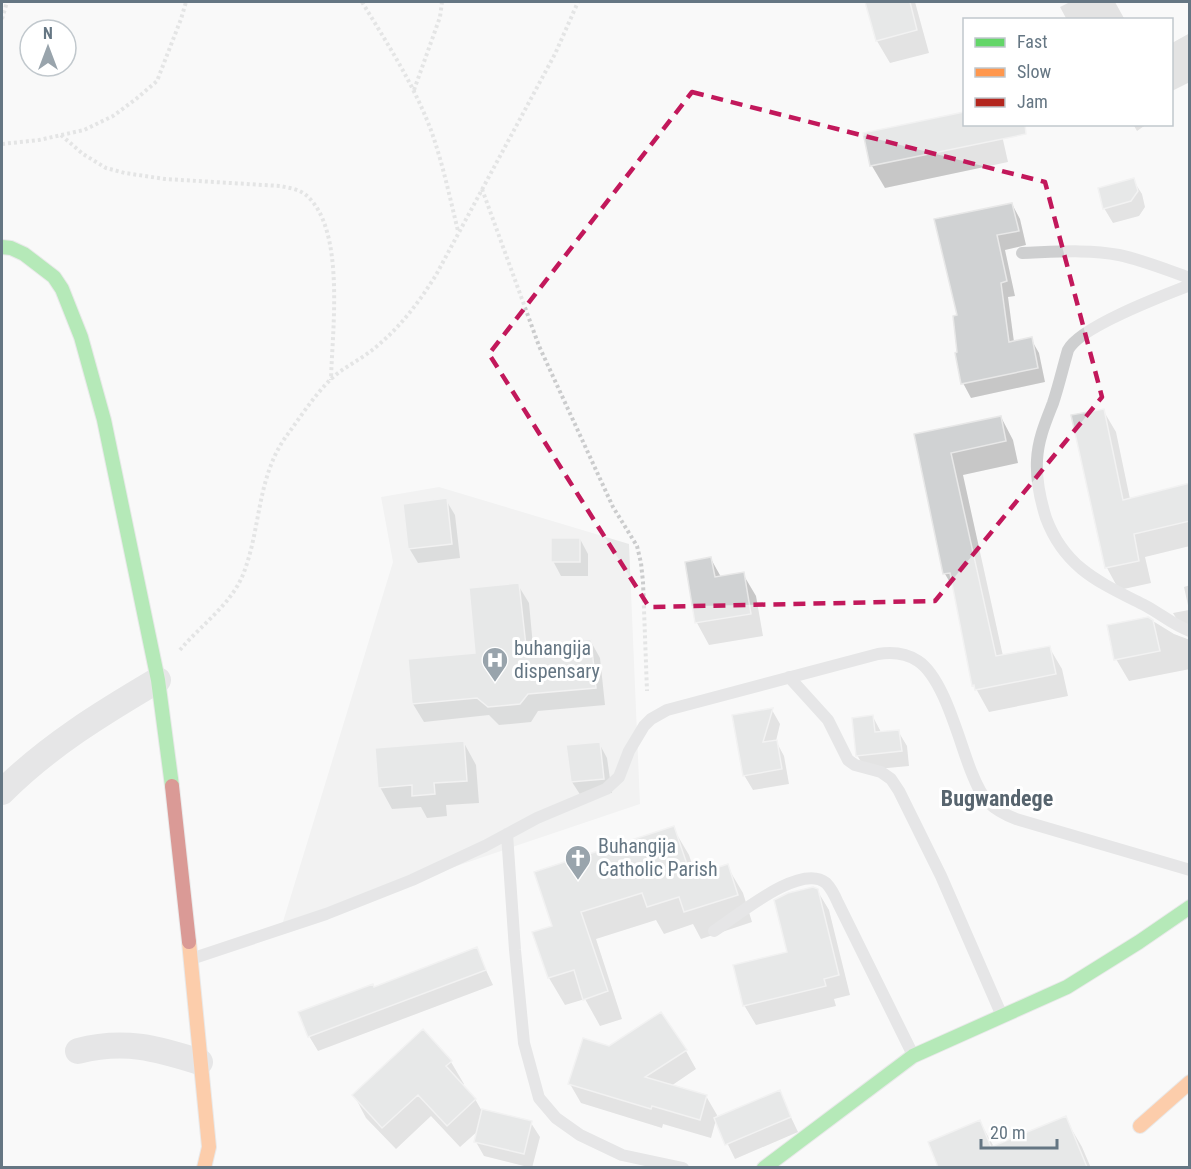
<svg xmlns="http://www.w3.org/2000/svg" width="1191" height="1169" viewBox="0 0 1191 1169" font-family="'Roboto Condensed',sans-serif">
	<style>
		.built { fill: #e8e9e9 }
		.shadow { fill: #0003 }
		.building { fill: #d0d2d3; stroke: #e8e8e8; stroke-width: 1.5 }
		.lines { fill: none; stroke-linecap: round; stroke-linejoin: round }
		.fast-casing { stroke: #d5d6d7; stroke-width: 16 }
		.slow-casing { stroke: #d5d6d7; stroke-width: 16 }
		.jam-casing { stroke: #d5d6d7; stroke-width: 16 }
		.path { stroke: #cbcccd; stroke-width: 4; stroke-dasharray: 3 3; stroke-linecap: butt }
		.lane { stroke: #cecfd0; stroke-width: 12 }
		.street { stroke: #cecfd0; stroke-width: 26 }
		.fast { stroke: #63d668; stroke-width: 14 }
		.slow { stroke: #ff974d; stroke-width: 14 }
		.jam { stroke: #b3261e; stroke-width: 14 }
		.marked { fill: none; stroke: #c2185b; stroke-width: 4.5; stroke-dasharray: 12 8; stroke-linejoin: round }
		.labels { text-anchor: middle; dominant-baseline: central; stroke-width: 6; stroke-linejoin: round; paint-order: stroke }
		.poi-label { font-size: 20px; fill: #657683; stroke: #fff; text-anchor: start }
		.quarter-label { font-size: 22px; font-weight: bold; fill: #57646e; stroke: #fff }
	</style>
	<rect width="100%" height="100%" fill="#f9f9f9"/>
	<path class="built" d="M439,487L629,544L640,804L282,925L393,562L381,497Z"/>
	<path class="shadow" d="M867,2H915L929,53L890,63L877,41Z
		M1070,2H1115L1125,20H1067L1060,7Z
		M1190,33V82L1172,91V43Z
		M964,114V124L1001,131L1008,162L885,188L872,166L865,134Z
		M1133,124H1147L1137,131Z
		M1133,180L1142,194L1145,207L1139,216L1113,223L1104,208Z
		M1012,204L1020,219L1026,245L1005,250L1015,296L1008,297L1014,342L1031,339L1039,353L1045,382L971,398L963,383L959,353V316L936,221Z
		M1103,410L1116,432L1130,499L1190,485V546L1145,557L1151,583L1119,590L1107,568Z
		M1001,417L1013,440L1018,463L963,475L1003,656L1049,647L1062,669L1068,696L989,712L974,685L955,591L945,574L915,436Z
		M446,500L455,515L460,558L418,563L409,548Z
		M580,539L588,554V576H561L553,561Z
		M711,559L721,577L743,574L756,596L763,636L709,645L697,623L686,563Z
		M518,585L529,603L533,646L590,640L600,658L605,705L538,711L531,722L499,725L489,715L424,722L413,704L409,660L477,654Z
		M1190,585V636L1186,634L1173,613L1189,610L1184,587Z
		M1148,618L1174,634L1190,640V669L1129,681L1116,659Z
		M772,710L780,724L776,741L784,756L789,784L753,790L744,775Z
		M873,717L881,732L898,731L907,746L909,766L866,770L857,755Z
		M464,743L476,765L479,803L446,805L447,816L427,818L421,807L392,809L380,787Z
		M599,743L607,758L612,793L581,796L572,782Z
		M673,828L689,855L696,876L727,866L743,893L752,922L701,939L693,924L664,934L656,920L596,939L622,1019L600,1026L585,999L565,1005L549,978L534,933L554,926Z
		M817,890L829,910L850,995L834,999L836,1006L756,1025L744,1005L789,953Z
		M476,949L493,985L318,1051L309,1036L374,989Z
		M609,1048L686,1051L696,1069L671,1086L706,1096L717,1115L716,1119L779,1092L798,1132L735,1159L716,1120L711,1138L663,1124L662,1128L581,1103L570,1084Z
		M451,1062L464,1084L462,1085L475,1099L483,1113L531,1123L540,1137L532,1168L484,1156L476,1142L479,1130L460,1147L431,1116L396,1149L366,1118L354,1095Z
		M1065,1118L1082,1147L1091,1168H940L930,1143L980,1122L994,1147Z"/>
	<path class="building" d="M865,2H910L917,30L876,41Z
		M964,112V124H1025L1026,134L870,166L863,133Z
		M1134,178L1138,191L1131,201L1103,209L1098,188Z
		M1012,203L1019,231L997,235L1007,281L1001,283L1009,342L1032,337L1038,368L961,384L955,353L957,352L953,316L957,315L934,219Z
		M1104,409L1123,500L1190,483V521L1134,534L1139,561L1105,568L1071,415Z
		M1001,416L1006,441L951,453L996,656L1050,646L1056,674L975,690L974,685L972,686L950,573L943,574L914,434Z
		M447,498L452,544L408,549L403,504Z
		M551,538H580V562H551Z
		M711,557L715,577L744,572L751,614L695,623L685,562Z
		M519,583L526,646L591,639L596,688L528,694L520,704L488,707L477,698L412,704L408,659L475,653L469,588Z
		M1148,617L1153,620L1160,651L1114,660L1107,625Z
		M773,708L763,742L777,740L782,769L743,776L732,715Z
		M873,715L875,732L899,730L902,751L856,756L852,718Z
		M464,741L467,781L434,783L435,794L412,796V785L378,788L375,748Z
		M600,742L604,779L571,782L566,745Z
		M674,826L691,876L728,864L738,895L684,912L679,897L647,907L642,893L581,912L608,991L583,1000L574,970L548,978L532,932L552,926L534,872Z
		M813,887L818,889L839,975L824,979L826,986L743,1006L733,965L787,952L774,900L788,893Z
		M477,947L486,970L308,1037L298,1012L373,984L374,987Z
		M661,1012L687,1050L645,1077L707,1095L700,1120L652,1106L651,1109L568,1084L583,1038L609,1046Z
		M423,1029L452,1061L446,1066L476,1099L447,1126L418,1095L382,1128L352,1095Z
		M780,1090L791,1117L725,1145L714,1118Z
		M482,1109L532,1121L524,1154L474,1142Z
		M1066,1116L1087,1167H938L928,1142L980,1120L991,1147Z"/>
	<g class="lines">
		<g class="fast-casing">
			<path id="fast" d="M2,247L11,248L24,254L54,277L62,289L81,337L104,420L158,680L172,786
				M764,1168L913,1056L1067,987L1139,942L1190,907"/>
		</g>
		<g class="slow-casing">
			<path id="slow" d="M189,942L209,1147L204,1168
				M1140,1126L1190,1082"/>
		</g>
		<g class="jam-casing">
			<path id="jam" d="M172,786L189,942"/>
		</g>
		<path class="path" d="M362,2C387,43 415,86 432,133C443,165 450,198 458,231
			M2,19L7,2
			M414,90L440,17L442,2
			M61,135L83,154L106,168L125,173L165,179L280,186C289,188 299,189 306,195C346,229 332,331 331,380
			M2,144L39,140L84,130L113,116L136,99L157,81L181,19L186,2
			M482,189L539,346L613,507L637,546L641,563L643,582L647,691
			M180,650C200,626 229,606 242,577C261,532 256,480 285,438C299,419 313,397 330,380C341,369 358,361 371,351C398,330 418,304 436,275L555,54L578,2"/>
		<path class="lane" d="M1022,253C1054,252 1088,249 1119,255C1143,260 1167,270 1190,278
			M1190,285C1164,295 1079,327 1068,350C1063,367 1059,385 1053,403C1046,421 1038,439 1037,460C1036,479 1040,499 1046,518C1065,569 1101,583 1146,606C1161,614 1173,625 1190,631
			M789,677L828,720L848,760L855,765L881,772L891,779L899,791L941,876L1002,1016
			M507,834L515,950L524,1043L539,1098L556,1118L580,1135L622,1155L683,1168
			M714,931C736,917 800,862 826,883C831,888 835,896 838,903L913,1055
			M191,959L326,914L412,880L485,846L537,818L606,789L619,777L629,751L644,726L651,719L667,710L878,654C891,652 906,653 918,661C944,678 959,741 971,771C975,781 980,794 989,803C996,810 1006,815 1016,819L1190,870"/>
		<path class="street" d="M2,792C48,746 102,713 158,680
			M78,1051C124,1039 156,1048 200,1062"/>
		<use href="#fast" class="fast"/>
		<use href="#slow" class="slow"/>
		<use href="#jam" class="jam"/>
	</g>
	<path d="M0 0H1191V1169H0ZM692,92L1045,182L1102,397L935,601L649,607L489,354Z" fill="#f9f9f9" fill-opacity=".55" fill-rule="evenodd"/>
	<path class="marked" d="M692,92L1045,182L1102,397L935,601L649,607L489,354Z"/>
	<defs>
		<g id="hospital-pin" transform="scale(1.35)"><path d="M0 17L-7.5 6A9.5 9.5 0 1 1 7.5 6Z" fill="#99a4ac" stroke="#fff"/><path d="M-5-5h3v3.5h4V-5h3V5h-3V1.5h-4V5h-3Z" fill="#fff"/></g>
		<g id="church-pin" transform="scale(1.35)"><path d="M0 17L-7.5 6A9.5 9.5 0 1 1 7.5 6Z" fill="#99a4ac" stroke="#fff"/><path d="M-1.2-6h2.4v3.5h3.3v2.4h-3.3V6h-2.4V-.1h-3.3v-2.4h3.3Z" fill="#fff"/></g>
	</defs>
	<g fill-rule="evenodd">
		<use href="#hospital-pin" x="495" y="660"/>
		<use href="#church-pin" x="578" y="858"/>
	</g>
	<g class="labels">
		<g class="poi-label">
			<text x="514" y="648">buhangija<tspan x="514" dy="23">dispensary</tspan></text>
			<text x="598" y="846">Buhangija<tspan x="598" dy="23">Catholic Parish</tspan></text>
		</g>
		<g class="quarter-label">
			<text x="997" y="798">Bugwandege</text>
		</g>
	</g>
	<rect width="1191" height="1169" fill="none" stroke="#657683" stroke-width="6"/>
	<rect x="963" y="18" width="210" height="108" fill="#ffffff" stroke="#c1c8cd" stroke-width="1.5"/>
	<rect x="975" y="38" width="30" height="9" fill="#63d668" stroke="#c1c8cd" stroke-width="1.5"/>
	<text x="1017" y="48" font-size="18" fill="#657683">Fast</text>
	<rect x="975" y="68" width="30" height="9" fill="#ff974d" stroke="#c1c8cd" stroke-width="1.5"/>
	<text x="1017" y="78" font-size="18" fill="#657683">Slow</text>
	<rect x="975" y="98" width="30" height="9" fill="#b3261e" stroke="#c1c8cd" stroke-width="1.5"/>
	<text x="1017" y="108" font-size="18" fill="#657683">Jam</text>
	<g transform="translate(48 48)"><circle r="28" fill="#ffffff" stroke="#c1c8cd" stroke-width="1.5"/>
	<path d="M0-4.5L10 22L0 15L-10 22Z" fill="#99a4ac"/>
	<text y="-9" font-size="16" font-weight="bold" text-anchor="middle" fill="#657683">N</text>
	</g>
	<path d="M981 1139v9h76v-9" fill="none" stroke="#657683" stroke-width="3"/>
	<text x="990" y="1139" font-size="18" fill="#657683" stroke="#ffffff" stroke-width="4.5" paint-order="stroke">20 m</text>
</svg>
